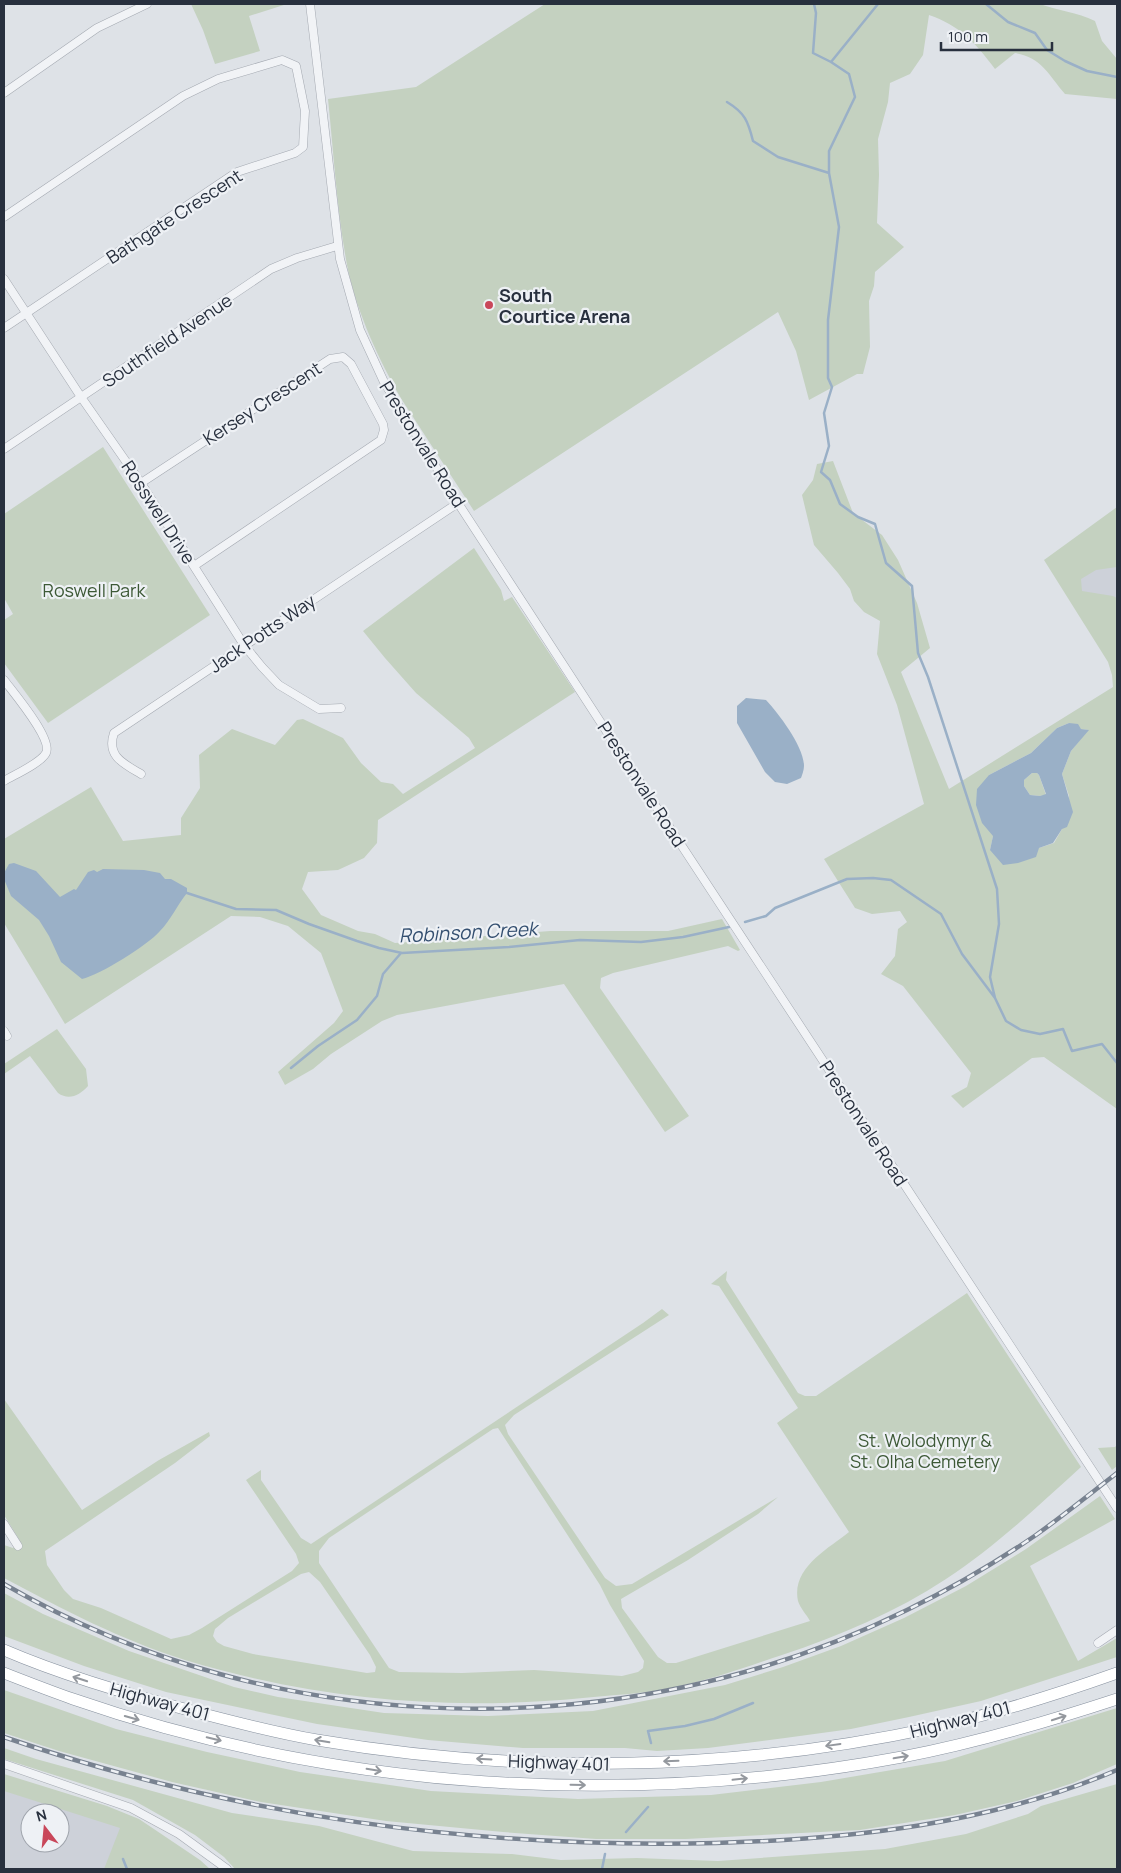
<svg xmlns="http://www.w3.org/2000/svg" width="1121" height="1873" viewBox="0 0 1121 1873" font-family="Manrope,sans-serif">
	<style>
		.built { fill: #cdd1d9; fill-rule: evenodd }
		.green { fill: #c4d1c0; fill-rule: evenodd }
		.water { fill: #9ab0c7; fill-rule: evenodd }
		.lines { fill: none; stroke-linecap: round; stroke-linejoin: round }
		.stream { stroke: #9ab0c7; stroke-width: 2.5 }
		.minor-casing { stroke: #a4a9b1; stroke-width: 9 }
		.highway-casing { stroke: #86909e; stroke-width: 12 }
		.minor { stroke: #f1f3f6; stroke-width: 8 }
		.highway { stroke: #fff; stroke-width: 11 }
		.rail-casing { stroke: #788290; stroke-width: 4.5 }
		.rail { stroke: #eef1f5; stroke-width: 2.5; stroke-dasharray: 8; stroke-linecap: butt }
		.oneway { stroke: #94989e }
		.poi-dot { fill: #c9475a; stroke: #eef1f5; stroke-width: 2 }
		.labels { text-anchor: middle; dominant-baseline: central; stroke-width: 4.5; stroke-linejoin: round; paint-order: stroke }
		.street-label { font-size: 18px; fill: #28303e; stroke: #eef1f5 }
		.poi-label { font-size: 18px; font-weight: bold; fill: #28303e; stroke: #eef1f5; text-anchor: start }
		.park-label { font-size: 18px; fill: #3d5936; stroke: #eef1f5 }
		.water-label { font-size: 19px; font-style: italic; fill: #344f70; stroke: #eef1f5 }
	</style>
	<rect width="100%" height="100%" fill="#dee2e7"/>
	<path class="built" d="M1117,516V665L1048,561Z
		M4,1786L123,1823L105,1869H4ZM30,1813H60V1843H30Z"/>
	<path class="green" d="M191,4H287L249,16L260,51L215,64L203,30Z
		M545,4H1040C1058,11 1077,12 1095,21L1102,41L1117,59V99L1065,94C1049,75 1041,57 1015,53L995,69C975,42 960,26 929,15L923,55L910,74L890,83L888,102L878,139L879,175L877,223L904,247L875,272L874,286L869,301L870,347L863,374H857L809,400L796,351L778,312L474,511L402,400C379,360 358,315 348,270C337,214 334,156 328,99L416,87Z
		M103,447L210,615L48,723L4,663V620L13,614L4,598V514Z
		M833,461L853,513L882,535L898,560L917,603L930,648L901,672L949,789L1113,687L1112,675L1108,662L1044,560L1117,507V567L1096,570L1081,579L1082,591L1113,596L1117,598V1109L1044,1057L1032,1058L963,1108L951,1096L967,1087L971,1073L903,986L881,974L895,956L898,929L907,922L900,911L872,914L855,908L824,859L924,804L897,705L877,654L880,621L864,612L854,601L850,589L838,573L814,545L802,495L813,480L817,464ZM1069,723L1081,729L1088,730L1071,751L1062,774L1069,796L1062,829L1054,843L1039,848L990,850L993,836L989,775L1031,753L1057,728Z
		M474,548L501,590L504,601L512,597L575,692L378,820L377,843L364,858L338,870L308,872L302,889L321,915L358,931L375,934L395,943L550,931H668L722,919L740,950L738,951L728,946L613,973L601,978L600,988L689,1116L665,1132L564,984L397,1015L382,1021L331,1054L313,1069L285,1085L278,1072L334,1023L343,1011L321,953L288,926L260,917L231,916L65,1024L4,923V839L91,787L123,841L181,835V818L200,788L199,755L232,729L275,745L297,720L303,719L343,738L361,763L381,782L393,784L403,794L475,748L469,738L416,693L385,658L363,631Z
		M1032,773H1037L1039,775L1046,795L1040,796L1030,795L1024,786V780Z
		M57,1029L86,1069L88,1086C80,1095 69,1101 58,1093L30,1056L4,1074V1064Z
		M727,1271L726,1280L798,1393L805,1396H816L967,1293L1081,1467C1038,1506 995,1547 946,1579C896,1612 839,1636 782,1655C746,1667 708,1681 670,1688C642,1694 612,1695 583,1698C446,1711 317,1700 185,1660C121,1640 62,1609 4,1578V1545L13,1548L20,1541L4,1515V1399L82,1510L159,1460L209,1432L210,1436L175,1463L45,1551L47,1565L64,1590L73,1599L101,1608L171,1639L189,1635L202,1628L292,1571L299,1563L296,1554L246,1480L261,1470V1480L301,1538L311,1544L643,1323L662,1309L669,1315L514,1415L505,1425L508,1434L605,1578L616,1586L632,1584L778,1497L758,1514L688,1560L621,1599L622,1608L658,1657L667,1663H676L810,1621C807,1615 800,1608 798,1601C791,1568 828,1549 849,1532L777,1423L798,1408L719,1286L711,1284ZM498,1428L600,1585L610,1605L644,1661L643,1668L638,1672L622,1676L534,1670L462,1673L399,1672L389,1668L319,1563V1551L329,1538L493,1429ZM309,1572L320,1582L370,1655L376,1667L375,1672L367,1673L253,1654L224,1646L217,1642L213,1636L215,1629L228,1618L301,1574Z
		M1117,1445V1466L1112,1470L1098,1448L1115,1447Z
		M1100,1496L1115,1519L1030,1566L1078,1661L1117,1638V1657L981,1701L909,1717L851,1729L785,1738L708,1748L657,1751L625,1748H523L475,1744L428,1740L317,1724L166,1692L84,1666L4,1636V1593L43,1614L129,1651L234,1687L278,1697L384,1713L488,1716L593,1711L725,1685L783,1667L841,1646L904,1618L966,1586L1026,1549Z
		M4,1690L116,1729L207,1752L300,1772L431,1791L578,1799L711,1795L821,1782L945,1761L1117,1708V1764L1073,1783L1017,1801L955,1815L860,1830L686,1839H596L503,1832L386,1821L261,1802L172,1782L59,1751L4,1733Z
		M4,1748L36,1759L232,1813L319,1826L413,1851L512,1854L561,1860L637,1858L718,1861L885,1849L966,1834L1028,1814L1041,1806L1117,1784V1869H235L224,1857L195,1835L133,1800L4,1759Z
		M4,1774L107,1806L139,1819L200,1860L210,1869H104L120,1828L4,1791Z"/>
	<path class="water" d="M746,698L766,700C779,714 804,747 804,766C804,770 802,775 801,778L787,784L775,782L765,772L737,723V706Z
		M1069,723L1078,724L1081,729L1089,730L1071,751L1062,774L1073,812L1067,827L1062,829L1053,843L1039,848L1036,857L1018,863L1003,865L990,850L993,836L982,823L976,805L977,789L989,775L1031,753L1057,728ZM1032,773H1037L1039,775L1046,794L1040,796L1030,795L1024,786V780Z
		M14,863L36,871L60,897L74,889L76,890L88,872L94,870L97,872L103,869L144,870L160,873L165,879H171L187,888V893C177,905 171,920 160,931C148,945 100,975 82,979L61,962L49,936L39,920L11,896L4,879V873L9,864Z"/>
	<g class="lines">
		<path class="stream" d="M814,4L816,13L813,53L831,62L849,74L855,97L829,151V173L839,227L828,320V378L832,387L824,413L829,446L821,472L830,480L840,504L858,517L875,524L886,563L912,586L918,653L928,677L997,889L999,924L990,977L995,998
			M986,4L1008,22L1035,33L1047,50L1065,61L1087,71L1117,77
			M831,62L878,4
			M727,102C745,113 748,121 753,141L778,157L829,173
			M187,893L236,909L276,910L309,924L357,941L379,948L402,953L509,947L580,940L641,942L683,937L729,927
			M745,922L766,916L775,908L847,879L873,878L891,880L941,914L962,954L995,998L1006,1021L1021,1030L1040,1034L1063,1029L1072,1051L1102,1044L1117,1063
			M291,1068L318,1046L357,1020L377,996L383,974L401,953
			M651,1743L648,1731L685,1726L714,1719L753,1703
			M626,1832L648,1807
			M123,1859L127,1869
			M602,1869L605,1854"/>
		<g class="minor-casing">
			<path id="minor" d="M310,4L340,259L360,330L384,382L458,503L605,729L1117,1508
				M4,93L97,28L147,4
				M4,217L183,96L218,79L282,60L296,66L305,111L303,147L295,153L237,172L4,328
				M4,279L81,397L141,483L244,645L262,667L279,685L319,709L341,708
				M4,449L271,269L297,258L337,246
				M141,483L330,359L343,357L351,364L383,424L384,430L381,440L194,566
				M4,680C13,692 53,739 46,753C41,763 14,775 4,781
				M141,774C124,764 106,756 114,733L458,503
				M4,1031L7,1036
				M4,1524L18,1546
				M1098,1643L1117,1630
				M4,1764L131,1808L179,1834L227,1869"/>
		</g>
		<g class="highway-casing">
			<path id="highway" d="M4,1650C67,1677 133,1696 200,1713C238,1723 277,1733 317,1740C521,1775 734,1771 936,1727C997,1713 1058,1694 1117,1673
				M4,1673C27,1682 50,1691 73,1699C339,1791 627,1808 902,1757C975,1743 1047,1722 1117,1699"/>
		</g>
		<use href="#minor" class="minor"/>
		<use href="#highway" class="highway"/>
		<g class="rail-casing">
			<path id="rail" d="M4,1584C277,1742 625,1749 907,1610C952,1588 995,1563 1036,1535C1064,1515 1091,1493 1117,1473
				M4,1737C232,1816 476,1849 716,1843C853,1839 990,1824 1117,1770"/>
		</g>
		<use href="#rail" class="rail"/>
	</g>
	<defs><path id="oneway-shaft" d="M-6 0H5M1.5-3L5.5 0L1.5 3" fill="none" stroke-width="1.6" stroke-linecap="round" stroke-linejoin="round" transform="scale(1.25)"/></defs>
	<g class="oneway">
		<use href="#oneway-shaft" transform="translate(80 1679) rotate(-162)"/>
		<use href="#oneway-shaft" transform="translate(132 1718) rotate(16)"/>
		<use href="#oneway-shaft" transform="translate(1059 1718) rotate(-18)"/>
		<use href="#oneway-shaft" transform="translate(214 1739) rotate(13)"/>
		<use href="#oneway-shaft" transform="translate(322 1741) rotate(-171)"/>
		<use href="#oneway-shaft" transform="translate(833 1745) rotate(172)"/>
		<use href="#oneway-shaft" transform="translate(901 1757) rotate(-10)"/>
		<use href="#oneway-shaft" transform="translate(484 1759) rotate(-177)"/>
		<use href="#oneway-shaft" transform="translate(671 1761) rotate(178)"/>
		<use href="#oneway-shaft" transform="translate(374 1770) rotate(9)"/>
		<use href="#oneway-shaft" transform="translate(740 1779) rotate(-6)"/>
		<use href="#oneway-shaft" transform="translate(578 1785) rotate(1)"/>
	</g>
	<circle class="poi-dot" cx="489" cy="305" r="5"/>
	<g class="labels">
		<g class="street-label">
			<text transform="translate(174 216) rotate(-33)">Bathgate Crescent</text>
			<text transform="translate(167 340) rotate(-34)">Southfield Avenue</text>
			<text transform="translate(262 403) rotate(-33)">Kersey Crescent</text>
			<text transform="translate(423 444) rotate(58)">Prestonvale Road</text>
			<text transform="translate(159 512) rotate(57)">Rosswell Drive</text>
			<text transform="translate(262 633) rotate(-34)">Jack Potts Way</text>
			<text transform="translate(642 784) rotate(57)">Prestonvale Road</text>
			<text transform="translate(864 1123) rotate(57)">Prestonvale Road</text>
			<text transform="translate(160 1701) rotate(15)">Highway 401</text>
			<text transform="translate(960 1719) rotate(-14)">Highway 401</text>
			<text transform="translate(559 1762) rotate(2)">Highway 401</text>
		</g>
		<g class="poi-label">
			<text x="499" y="295">South<tspan x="499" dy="21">Courtice Arena</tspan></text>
		</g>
		<g class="park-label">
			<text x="94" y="590">Roswell Park</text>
			<text x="925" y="1440">St. Wolodymyr &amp;<tspan x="925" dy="21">St. Olha Cemetery</tspan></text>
		</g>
		<g class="water-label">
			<text transform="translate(468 932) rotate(-3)">Robinson Creek</text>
		</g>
	</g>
	<rect width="1121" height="1873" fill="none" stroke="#28303e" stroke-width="10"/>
	<g transform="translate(45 1828) rotate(344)"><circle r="24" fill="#eef1f5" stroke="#9fa4ac"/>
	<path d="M0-4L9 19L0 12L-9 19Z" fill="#c9475a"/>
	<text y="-8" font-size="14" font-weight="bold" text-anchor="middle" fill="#28303e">N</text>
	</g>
	<path d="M941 42v8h111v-8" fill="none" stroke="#28303e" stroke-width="2.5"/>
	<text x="948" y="42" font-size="15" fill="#28303e" stroke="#eef1f5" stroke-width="4" paint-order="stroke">100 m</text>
</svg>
